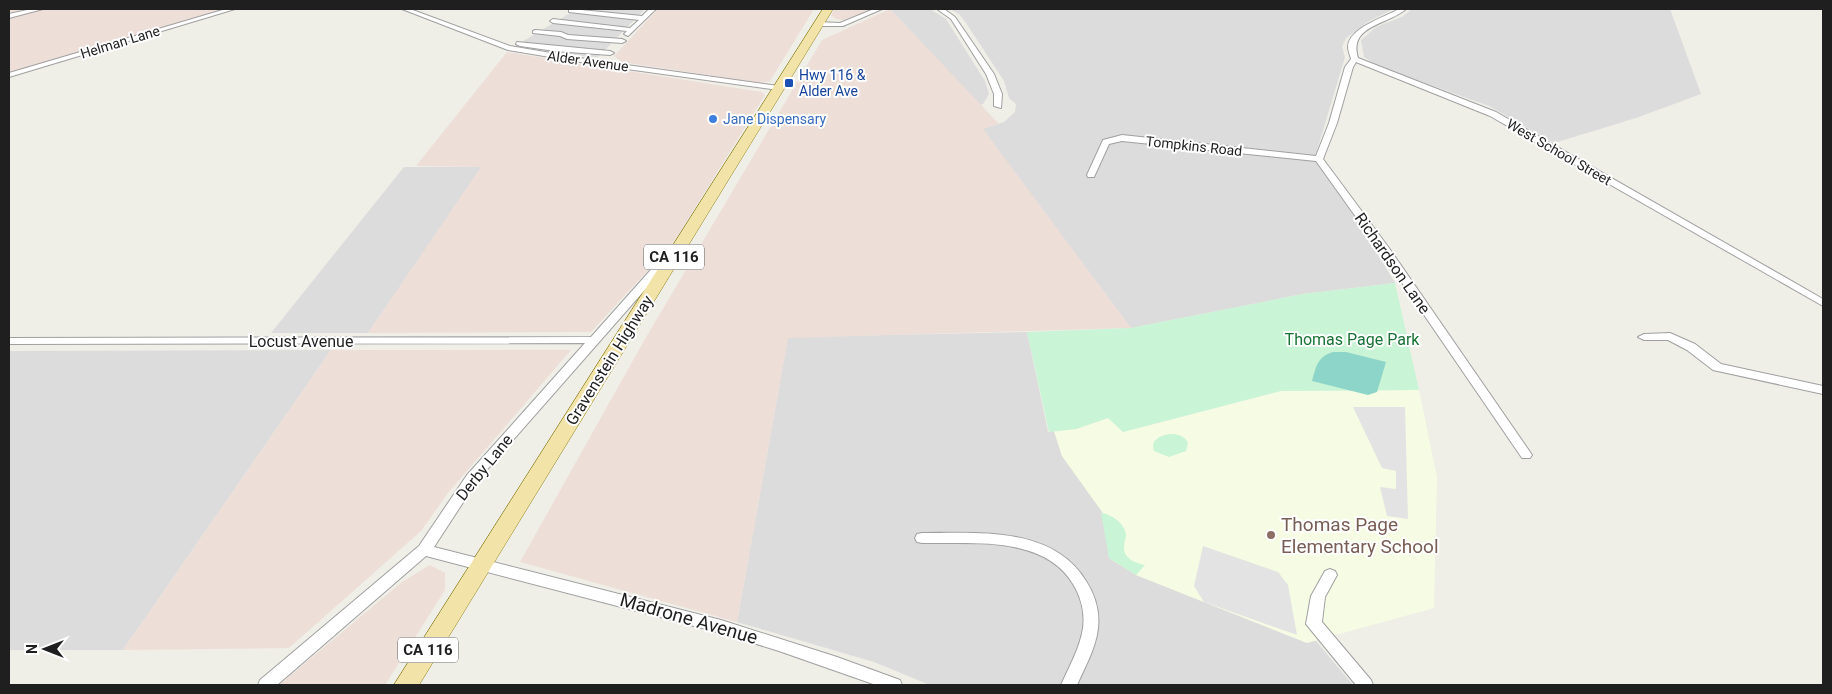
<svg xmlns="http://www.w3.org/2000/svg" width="1832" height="694" viewBox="0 0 1832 694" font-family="Roboto,sans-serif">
  <rect width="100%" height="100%" fill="#efeee7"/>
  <g fill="#dddcdc">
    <path d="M577,9H645L598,57H589L515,46Z"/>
    <path d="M890,9H930L946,19L985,81L989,94L983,104L980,105Z"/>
    <path d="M950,9H1394L1369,21L1346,38L1342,47L1345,57L1315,157L1345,200L1395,283L1303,294L1131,328L982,129L1004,122L1015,112L1016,104L1009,98L1004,81L966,23L959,14Z"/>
    <path d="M1412,9H1670L1701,94L1636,118L1554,143L1489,106L1378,66L1364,57L1361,40L1376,27L1402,17Z"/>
    <path d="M404,167H482L368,333H271Z"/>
    <path d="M1027,332L1048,432L1054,431L1062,456L1103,513L1136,575L1307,643L1315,640L1353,685H930L874,662L737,622L788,337Z"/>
    <path d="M331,350L123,650H9V351Z"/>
  </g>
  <g fill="#eeded8">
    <path d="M9,9H227L9,73Z"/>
    <path d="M658,9H814L770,81L760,83L622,62L614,56Z"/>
    <path d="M835,9H875L843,20L836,19L831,15Z"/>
    <path d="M890,9L999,124L983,129L1131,328L788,338L737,622L520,562L645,339L822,40Z"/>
    <path d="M507,52L762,92L765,95L674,242L591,332L368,333L481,167L416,166Z"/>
    <path d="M331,350H571L448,493L421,531L289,648L123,650Z"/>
    <path d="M430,565L445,573V590L385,685H279L402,582Z"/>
  </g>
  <path fill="#f6fce3" d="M1419,390L1437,477L1434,608L1307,643L1136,575L1109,558L1103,513L1062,456L1054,431L1076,429L1108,418L1123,432L1281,391Z"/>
  <g fill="#c9f4d6">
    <path d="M1395,283L1419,390L1281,391L1123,432L1108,418L1076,429L1049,432L1027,332L1131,328L1303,294Z"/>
    <path d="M1169,434C1177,434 1184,435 1188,443L1186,451L1169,457L1154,451C1150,440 1160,436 1169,434Z"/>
    <path d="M1101,513C1111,514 1125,523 1126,535C1126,539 1124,542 1124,546C1123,559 1136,563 1145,565L1136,575L1109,558Z"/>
  </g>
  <path fill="#8ed5c9" d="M1333,352H1346L1386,362L1377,392L1368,395L1312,381C1316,367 1317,357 1333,352Z"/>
  <g fill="#e3e3e3">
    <path d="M1353,407H1405L1408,519L1387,516L1380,487L1396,489V471L1382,468Z"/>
    <path d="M1203,546L1278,572L1288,585L1297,635L1204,602L1194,586Z"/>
  </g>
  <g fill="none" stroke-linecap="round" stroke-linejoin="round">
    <defs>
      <g id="street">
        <path d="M32,9H43L9,18V14Z"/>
        <path d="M226,9H235L9,77V73Z"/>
        <path d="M402,9H410L510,46L598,61L779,86L783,88L779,90L598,65L508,50Z"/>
        <path d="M571,9L642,16L649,9H656L628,36L624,34L627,31L553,23L550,21L553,19L630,28L639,20L569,12V10Z"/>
        <path d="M874,9H882L843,26H818L815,24L818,22L840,23Z"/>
        <path d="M937,9H944L955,17L994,74L1002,94L1001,108L994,106V94L986,74L951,19Z"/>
        <path d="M1399,9H1406C1388,25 1348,25 1358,58L1496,112L1823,299V306L1490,116L1356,62L1353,67L1337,123L1323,159L1389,248L1530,452L1532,455L1530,458H1522L1381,252L1316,161L1122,141L1109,144L1094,177H1088L1087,175L1103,140L1122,135L1316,156L1329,123L1345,67L1351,59C1350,55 1348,51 1348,47C1348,28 1385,17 1399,9Z"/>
        <path d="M535,30L561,32L568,35L622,39L626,41L622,43L567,39L560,36L533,33V31Z"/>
        <path d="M517,42L610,51L614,53L610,55L555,51L520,46L516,44Z"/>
        <path d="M668,254L672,255L673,257L672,259L477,481L434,547L721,620L837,657L900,680L902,685H876L779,651L721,633L426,556L277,685H258L260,680L419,546L467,475L585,343L9,344V338L591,337L664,255Z"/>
        <path d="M1670,333L1695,344L1721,364L1823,386V394L1713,370L1687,350L1668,340H1644L1638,337L1644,334Z"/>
        <path d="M922,533C978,533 1053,526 1086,581C1095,595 1100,611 1098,628C1096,648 1085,667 1077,685H1061C1069,667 1080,648 1083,628C1085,613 1081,597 1073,584C1044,535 971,544 922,543L917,542L915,538L917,534Z"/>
        <path d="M1330,569L1335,571L1337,575L1325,597L1322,622L1371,680L1373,685H1356L1306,624L1311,596L1325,571Z"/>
      </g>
      <path id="primary" d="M823,9H833L419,685H394Z"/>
    </defs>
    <use href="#street" stroke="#a0a0a0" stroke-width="2"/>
    <use href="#primary" stroke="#8a7d11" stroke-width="1"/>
    <use href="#street" fill="#fff" fill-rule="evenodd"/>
    <use href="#primary" fill="#f2e3a9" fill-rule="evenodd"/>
  </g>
  <rect fill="#1a4fb4" stroke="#fff" stroke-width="2" x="784" y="78" width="10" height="10" rx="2.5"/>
  <circle fill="#3f7fe0" stroke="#fff" stroke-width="2" cx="713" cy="119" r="5"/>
  <circle fill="#8d6e63" stroke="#fff" stroke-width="2" cx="1271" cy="535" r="5"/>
  <g text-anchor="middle" stroke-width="4" stroke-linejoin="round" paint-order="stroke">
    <g font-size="14" fill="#1f1f1f" stroke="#fff">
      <text transform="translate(120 42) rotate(-17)" y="5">Helman Lane</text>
      <text transform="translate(588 61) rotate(8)" y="5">Alder Avenue</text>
      <text transform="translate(1194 146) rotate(6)" y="5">Tompkins Road</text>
      <text transform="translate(1559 152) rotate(30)" y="5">West School Street</text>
    </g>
    <g font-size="14" fill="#164399" stroke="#fff" text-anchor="start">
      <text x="799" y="80">Hwy 116 &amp;<tspan x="799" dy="16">Alder Ave</tspan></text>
    </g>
    <g font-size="14" fill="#366cbe" stroke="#fff" text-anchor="start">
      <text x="723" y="124">Jane Dispensary</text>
    </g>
    <g fill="#fff" stroke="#626262" stroke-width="1">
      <rect x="644" y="244.5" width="60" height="25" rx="4"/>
      <rect x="398" y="637.5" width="60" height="25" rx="4"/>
    </g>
    <g font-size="15" font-weight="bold" fill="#1f1f1f">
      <text x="674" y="262">CA 116</text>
      <text x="428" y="655">CA 116</text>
    </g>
    <g font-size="16" fill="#1f1f1f" stroke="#fff">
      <text transform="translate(1393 263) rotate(55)" y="6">Richardson Lane</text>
      <text x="301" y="347">Locust Avenue</text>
      <text transform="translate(609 360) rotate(-58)" y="6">Gravenstein Highway</text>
      <text transform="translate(484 467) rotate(-51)" y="6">Derby Lane</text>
    </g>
    <g font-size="16" fill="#187234" stroke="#fff">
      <text x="1352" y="345">Thomas Page Park</text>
    </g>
    <g font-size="19" fill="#785e54" stroke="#fff" text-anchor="start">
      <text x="1281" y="531">Thomas Page<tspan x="1281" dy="22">Elementary School</tspan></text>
    </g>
    <g font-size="19" fill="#1f1f1f" stroke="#fff">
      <text transform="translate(689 618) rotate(16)" y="7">Madrone Avenue</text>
    </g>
  </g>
  <rect width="1832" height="694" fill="none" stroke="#1f1f1f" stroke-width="20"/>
  <g transform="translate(45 649) rotate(270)" stroke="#ffffff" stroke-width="4" paint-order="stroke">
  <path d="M0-4L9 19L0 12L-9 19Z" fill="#1f1f1f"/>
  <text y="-8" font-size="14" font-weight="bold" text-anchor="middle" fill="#1f1f1f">N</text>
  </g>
</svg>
